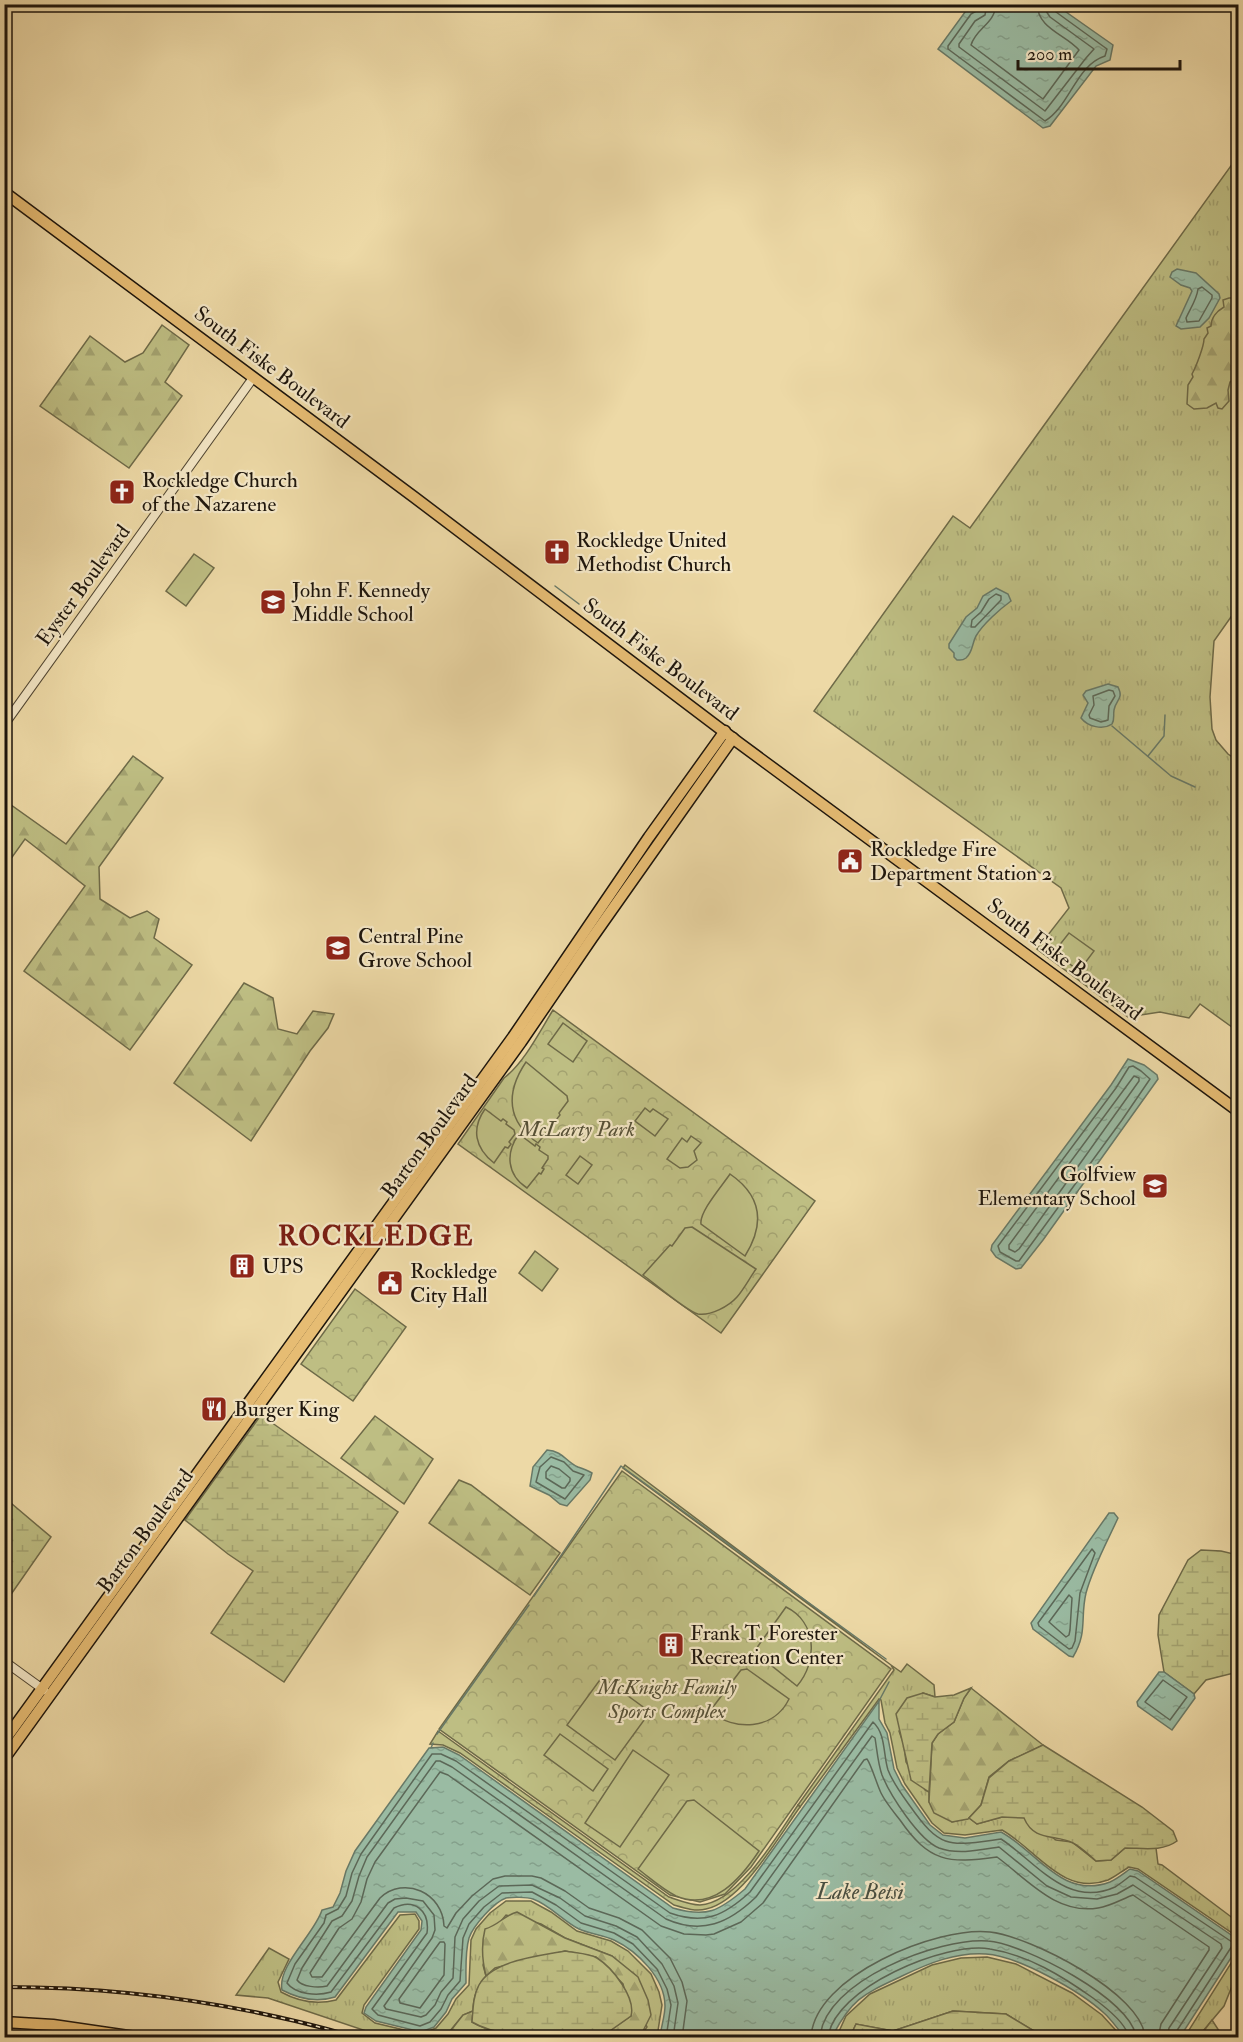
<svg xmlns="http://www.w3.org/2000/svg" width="1243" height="2042" viewBox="0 0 1243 2042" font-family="'IM FELL Double Pica',serif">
  <defs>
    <pattern id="grass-tufts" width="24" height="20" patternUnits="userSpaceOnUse" patternTransform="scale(1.5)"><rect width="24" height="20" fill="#bebe83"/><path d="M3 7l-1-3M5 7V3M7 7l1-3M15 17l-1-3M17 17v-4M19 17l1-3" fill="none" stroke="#a3a270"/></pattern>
    <pattern id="forest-firs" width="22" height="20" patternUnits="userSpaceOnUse" patternTransform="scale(1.5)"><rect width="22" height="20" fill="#bebe83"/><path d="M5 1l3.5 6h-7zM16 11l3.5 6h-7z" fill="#a3a270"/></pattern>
    <pattern id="wetland-marsh" width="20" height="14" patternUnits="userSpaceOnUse" patternTransform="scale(1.5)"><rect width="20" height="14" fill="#bebe83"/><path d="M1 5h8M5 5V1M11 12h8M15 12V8" fill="none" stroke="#a3a270"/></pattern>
    <pattern id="park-crowns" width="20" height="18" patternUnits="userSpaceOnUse" patternTransform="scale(1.5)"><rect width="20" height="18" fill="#bebe83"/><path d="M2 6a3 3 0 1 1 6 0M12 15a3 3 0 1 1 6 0" fill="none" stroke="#a3a270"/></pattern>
    <pattern id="water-ripples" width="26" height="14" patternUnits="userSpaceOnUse" patternTransform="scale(1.5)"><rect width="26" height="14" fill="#9abba3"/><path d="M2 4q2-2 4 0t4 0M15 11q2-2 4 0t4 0" fill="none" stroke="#84a08b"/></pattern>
  </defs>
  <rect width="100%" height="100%" fill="#edd9a6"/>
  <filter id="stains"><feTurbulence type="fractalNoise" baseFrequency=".00333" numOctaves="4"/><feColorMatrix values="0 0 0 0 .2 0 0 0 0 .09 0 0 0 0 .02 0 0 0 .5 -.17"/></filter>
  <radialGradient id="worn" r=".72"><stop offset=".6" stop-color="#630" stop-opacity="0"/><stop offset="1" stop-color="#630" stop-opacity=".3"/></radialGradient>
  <g fill="url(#grass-tufts)" stroke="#6e6a48" stroke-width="1.5">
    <path d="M1238,156V607L1214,641L1210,697L1212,729L1216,740L1228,754L1238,761V1029L1236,1030L1200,1004L1189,1018L1160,1012L1128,1017L1037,949L1069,908L1061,888L814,711L953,516L970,528Z"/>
    <path d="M907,1664L934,1685L935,1697L923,1693L899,1731L904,1745L906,1762L925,1790L929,1792V1802L952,1822L969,1818L977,1824L1002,1817H1024L1056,1840L1072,1842L1096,1861L1111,1860L1125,1848H1156L1158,1864L1162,1865L1238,1922V1937L1138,1869L1129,1867C1122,1871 1115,1877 1108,1880C1063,1897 1036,1849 1002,1830L965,1835L944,1833L932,1823L905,1784L897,1768L890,1733L885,1723L881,1700L879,1699L800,1807L798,1805L894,1670L891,1665L901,1672Z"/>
    <path d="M506,1901H531L551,1912L577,1931L611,1941L628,1951L651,1974L659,1992L662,2005L657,2037H640L647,2027L612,1956L565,1938L541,1924L506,1915L498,1925L483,1965L486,1976C477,1986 473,1998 473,2011L463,2015L445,2037H384L268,1998L236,1995L269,1948L289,1959L278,1982L281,1992C299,2002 316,2005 336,2000L400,1915L415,1914L419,1921V1929L364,2005L362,2013L375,2023L421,2034L436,2028L448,2014L456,1999L469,1985L471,1940L476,1929L490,1913Z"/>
    <path d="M1238,1952V1971L1224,2006L1198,2037L1184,2038Z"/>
    <path d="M987,1957L1016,1964L1072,1993L1102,2015L1122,2037H1044L1006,2014L953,2011L893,2031L856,2024L850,2037L836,2038L846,2016L870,1994L932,1965L961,1958Z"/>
  </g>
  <g fill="url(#forest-firs)" stroke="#6e6a48" stroke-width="1.5">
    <path d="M1229,298H1232L1238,303V377L1230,382L1228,390L1229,401L1222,409L1218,408L1216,403L1207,408L1194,409L1187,404L1188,385L1193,377L1192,374C1196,367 1204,346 1204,339L1208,333L1207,328L1211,326C1211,318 1217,311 1224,307L1223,300Z"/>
    <path d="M162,325L189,345L165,382L182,396L129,468L40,406L90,336L125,362L143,353Z"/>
    <path d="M133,756L163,778L99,867L100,899L130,918L147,911L159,919L154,938L192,965L130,1050L24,971L85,886L25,839L5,867L4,800L66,844Z"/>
    <path d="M244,983L273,998L278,1029L297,1034L313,1011L334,1014L328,1028L310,1051L251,1141L174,1083Z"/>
    <path d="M375,1416L433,1459L404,1504L341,1458Z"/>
    <path d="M459,1480L471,1485L560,1553L530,1595L429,1523Z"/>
    <path d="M971,1688L1043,1745L1009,1761L989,1777L981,1805L968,1819L952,1822L934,1813L929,1802L932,1743L938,1734L954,1722L964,1698Z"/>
    <path d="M517,1912L565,1938L612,1956L638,1977L648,2000L651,2015L640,2037H600L631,2016L623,1984L596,1957L565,1951L495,1968L486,1976C482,1960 481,1945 485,1929C499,1925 503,1916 517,1912Z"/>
    <path d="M473,2011L472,2022C502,2040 551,2036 585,2035L592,2037L445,2038L463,2015Z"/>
  </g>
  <g fill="url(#wetland-marsh)" stroke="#6e6a48" stroke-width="1.5">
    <path d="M261,1415L398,1512L284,1682L211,1633L253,1571L228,1554L185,1520Z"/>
    <path d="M5,1498L51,1537L5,1603Z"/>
    <path d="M1201,1550L1221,1551L1238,1555V1672L1206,1680L1194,1694L1164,1672L1158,1635L1159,1615L1188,1560Z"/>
    <path d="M971,1688L964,1698L954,1722L938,1734L932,1743L929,1792L911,1780L896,1714L907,1698L923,1693L935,1697L954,1695Z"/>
    <path d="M1043,1745L1142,1807L1173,1831L1177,1841C1162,1852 1143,1848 1125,1848L1111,1860L1096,1861C1089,1855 1081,1847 1073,1843C1055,1834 1034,1842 1024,1818L1002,1817L977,1824L969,1818L981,1805L989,1778L1009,1761Z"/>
    <path d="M565,1951C575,1953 589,1953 597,1958C613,1968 636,1998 631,2016L600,2038C593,2038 587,2035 581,2035C547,2035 503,2040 472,2022C473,2010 473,1996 479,1985C492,1960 540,1956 565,1951Z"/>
    <path d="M953,2011L1006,2014L1044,2037H850L856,2024L893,2031Z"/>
    <path d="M1212,2020L1223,2037H1198L1200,2036Z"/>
  </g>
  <g fill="url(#park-crowns)" stroke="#6e6a48" stroke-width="1.5">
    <path d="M553,1010L815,1201L721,1333L458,1144L504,1078C524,1063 540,1031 553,1010Z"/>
    <path d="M355,1289L406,1327L353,1401L301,1364Z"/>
    <path d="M625,1465L891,1665L623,1468Z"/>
    <path d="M622,1471L891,1669L751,1867L725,1894L700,1902L670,1895L439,1729Z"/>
    <path d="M438,1731L669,1897C678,1900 691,1905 700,1905C739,1903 778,1834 798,1805L800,1807C778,1837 743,1901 706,1909C696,1912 684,1908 674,1905L460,1753L443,1745L430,1744Z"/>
  </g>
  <g fill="#bebe83" stroke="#6e6a48" stroke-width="1.5">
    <path d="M194,554L214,568L186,606L166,591Z"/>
    <path d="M1069,933L1094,951L1079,971L1054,952Z"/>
    <path d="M563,1023L587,1041L573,1062L548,1044Z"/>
    <path d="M526,1062L567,1096L568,1101L559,1113L560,1115L538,1143C507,1122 505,1093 526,1062Z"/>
    <path d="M645,1108L650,1112L653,1109L668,1119L655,1136L635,1121Z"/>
    <path d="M485,1109L501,1121L503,1119L507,1122L506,1124L514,1130L515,1134L509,1142L511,1144L508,1148L505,1147L494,1163C475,1148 471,1129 485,1109Z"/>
    <path d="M519,1134L535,1146L536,1144L540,1147L539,1150L548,1156V1159L542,1168L544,1169L541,1174L539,1173L527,1188C507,1175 505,1153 519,1134Z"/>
    <path d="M691,1136L701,1143L694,1151L697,1160L688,1167L680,1168L667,1159L682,1138L687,1142Z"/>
    <path d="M580,1156L592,1165L578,1184L566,1175Z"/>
    <path d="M730,1174C762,1196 765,1224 745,1256L701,1224C699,1212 722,1186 730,1174Z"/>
    <path d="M692,1227L756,1269C749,1279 744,1289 737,1297C729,1306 711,1316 698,1314C688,1312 654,1283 643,1275L670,1245L672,1246L685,1228Z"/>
    <path d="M535,1251L558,1269L542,1291L519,1273Z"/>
    <path d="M786,1607C817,1622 818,1662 797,1686L757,1654L756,1649Z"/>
    <path d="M747,1669L789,1699C774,1730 734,1732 710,1711L741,1670Z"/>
    <path d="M602,1677L650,1712L615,1760L567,1725Z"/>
    <path d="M560,1734L608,1769L593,1791L544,1755Z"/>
    <path d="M633,1750L669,1775L620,1847L585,1823Z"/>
    <path d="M694,1800L759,1851C741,1878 713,1912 676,1896C662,1889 650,1878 638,1869L687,1801Z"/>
  </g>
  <g fill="url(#water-ripples)" stroke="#687967" stroke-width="1.5">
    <path d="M989,5H1056L1113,45L1110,60L1096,66L1050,126L1043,128L938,49L968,8Z"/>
    <path d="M1177,269L1196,273L1219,294L1220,298L1209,318L1200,327L1181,329L1176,326L1192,291L1190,288L1181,285L1170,277L1172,272Z"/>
    <path d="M996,588L1008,594L1011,601C1000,609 983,624 976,636C972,643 973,652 966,658C962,661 961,660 957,660L954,657V653L949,648V644L966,617L977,608L983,596Z"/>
    <path d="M1108,684L1118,687C1124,699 1116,699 1114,710C1113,716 1115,719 1112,724C1103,730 1088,727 1081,718L1088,703L1083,695L1086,691Z"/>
    <path d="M1128,1059L1144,1065L1157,1075L1158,1079L1043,1240L1021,1268L1016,1269L996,1257L991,1250L992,1245L1111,1085Z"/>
    <path d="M547,1450C563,1451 566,1462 578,1467C584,1469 587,1470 592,1473L590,1480L567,1506L560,1504L549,1495L530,1486L533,1467Z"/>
    <path d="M1109,1513H1114L1118,1518C1107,1542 1093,1567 1086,1593C1080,1618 1088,1632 1073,1657L1069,1656L1033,1629L1031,1623Z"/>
    <path d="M1159,1672H1164L1194,1694L1195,1698L1172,1730L1138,1706L1137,1702Z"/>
    <path d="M879,1701V1719L887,1733L894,1769L902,1785L930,1825L943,1835L965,1838L1001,1832C1037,1851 1062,1900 1110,1882C1117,1879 1123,1874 1130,1869L1138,1871L1237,1939L1238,1947L1180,2037H1125C1118,2030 1112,2020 1104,2013C1080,1991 1018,1956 986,1954C956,1952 929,1963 902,1976C864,1994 852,1998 832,2037H660C661,2027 665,2016 665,2006C665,1978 637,1951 614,1940C603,1935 590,1934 579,1929C563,1921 550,1905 533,1899C527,1897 512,1897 506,1898C494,1902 473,1926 469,1938C465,1952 466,1969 466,1983L452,1999L446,2012L434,2027L421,2032L376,2021L364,2013L366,2007L421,1930L422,1921L416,1912H398L335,1997C316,2003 299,1999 282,1990C277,1966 315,1933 322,1910L333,1907L340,1893L346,1871L355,1851L429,1748L443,1747L459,1755L673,1908C707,1918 719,1911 745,1889Z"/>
  </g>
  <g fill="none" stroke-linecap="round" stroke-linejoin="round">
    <g stroke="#5c6858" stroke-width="1.5">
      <path d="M980,4L978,10L971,14L948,46V49L1045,121C1070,106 1076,65 1105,56L1107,49L1056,12L1053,4"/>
      <path d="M987,4L985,15L975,21L959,44V47L1045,111L1086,58L1094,49L1050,17L1046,11V4"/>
      <path d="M996,4C995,24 976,28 971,45L1043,99L1079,50C1065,34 1038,29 1037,4"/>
      <path d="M1202,287L1212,295V298L1199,321L1187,322L1186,318C1190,309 1197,299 1198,289Z"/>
      <path d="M996,594L1001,596V600L975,627H971L972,620L981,612L989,599Z"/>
      <path d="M1109,690L1113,691L1115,696L1109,706L1108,720L1101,722L1090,718L1089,715L1094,705L1093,696Z"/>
      <path d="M1133,1066L1141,1071L1150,1079L1122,1120L1019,1261H1016L1000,1252L998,1246L1116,1088L1129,1067Z"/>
      <path d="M1134,1076L1139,1078V1081L1019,1249L1015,1252L1009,1249V1245Z"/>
      <path d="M551,1457L564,1462L573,1471L584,1475L565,1499L536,1482L540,1467Z"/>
      <path d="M551,1466L559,1469L570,1478V1481L565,1488H562L546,1478V1472Z"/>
      <path d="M1092,1549L1095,1553L1080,1593L1075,1641L1072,1648L1069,1649L1039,1626L1038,1623Z"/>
      <path d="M1069,1595L1072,1598L1070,1630L1069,1635L1066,1637L1049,1622Z"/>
      <path d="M1163,1680L1187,1697L1170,1720L1145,1702Z"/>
      <path d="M440,1942H444L445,1944L444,1975L420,2008L400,2003L399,1999Z"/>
      <path d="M666,2038L671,2005L667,1989L657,1969L633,1944L614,1933L581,1923L556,1905L532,1892L502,1893L484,1907L469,1924L463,1938L460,1981L448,1995L441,2009L430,2022L420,2026L378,2015L372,2009L427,1933C430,1910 414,1898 394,1908L331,1992C318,1996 296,1995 287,1983L295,1964L324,1923L326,1915L338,1909L346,1896L352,1873L361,1854L432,1754H441L456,1761L670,1913C704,1925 724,1916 750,1892L873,1722C886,1734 883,1754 888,1770C893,1783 902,1795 910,1806C941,1850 949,1846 1001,1839C1035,1861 1067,1909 1115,1887C1120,1884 1125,1880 1130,1876L1135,1877L1232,1942V1946L1176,2032L1175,2038"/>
      <path d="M673,2038L678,2003L674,1986L662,1964L637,1937L616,1926L585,1916L560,1898L532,1885L499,1886L479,1901L463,1919L455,1937L453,1978L441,1992L435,2005L426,2015L421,2017L386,2009L384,2006L432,1938L435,1930L434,1915L423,1901L406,1898L395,1899L388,1903L327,1986C318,1988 302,1987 297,1980L302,1968L332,1921L342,1916L352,1901L359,1876L367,1857L436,1761H440L452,1767L666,1919C702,1935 729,1923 756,1897L872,1736L875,1738C877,1750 878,1764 882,1775C890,1795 919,1840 939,1848C958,1855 980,1850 999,1847L1047,1886L1071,1897L1097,1899L1117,1894L1133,1885L1221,1944L1222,1948L1169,2028L1167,2038"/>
      <path d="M682,2038L687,2001L682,1982L670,1958L642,1930L619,1918L589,1908L565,1891L541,1878L532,1876H505L493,1879L472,1896L456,1913L447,1928L444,1926C443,1893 404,1875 380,1898L322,1977H312L310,1973L339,1928L352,1919L361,1902L367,1879L375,1862L440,1772L448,1775L661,1926L684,1934L706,1935L714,1934L741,1922L763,1903L864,1760L867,1759C871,1764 877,1785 881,1793C886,1803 893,1811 900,1820C929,1862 948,1864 997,1857C1027,1879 1056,1915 1098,1908C1111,1906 1122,1899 1133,1895L1209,1947V1950L1161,2024L1158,2038"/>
      <path d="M811,2038C813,1976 938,1926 990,1932C1029,1936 1144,1994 1145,2038"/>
      <path d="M820,2038C823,1981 940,1937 988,1941C1022,1943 1134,2000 1136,2038"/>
      <path d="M828,2038C833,1988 946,1941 990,1949C1028,1955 1062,1976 1093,1998C1104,2006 1127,2024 1129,2038"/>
    </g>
    <g stroke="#687967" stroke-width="1.5">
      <path d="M555,586L579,604"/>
      <path d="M1112,726L1171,776L1195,787"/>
      <path d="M1148,756L1164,736L1165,715"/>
      <path d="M534,1596L621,1466L886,1659"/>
      <path d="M879,1701L889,1682"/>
      <path d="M437,1734L529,1605"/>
      <path d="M431,1748L433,1743"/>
      <path d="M1236,2038L1238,2034"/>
    </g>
    <defs>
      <g id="minor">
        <path d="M4,725L253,378"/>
        <path d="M4,1661L44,1690"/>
      </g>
      <g id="major">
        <path d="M4,192L414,497L739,743L1238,1111"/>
        <path d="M4,1741L513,1037L649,837L725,731"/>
        <path d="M4,1759L521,1042L592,938L733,738"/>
        <path d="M4,2022L53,2025L142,2038"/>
        <path d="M4,2036L26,2038"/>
      </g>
    </defs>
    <use href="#minor" stroke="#514632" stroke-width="10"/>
    <use href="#major" stroke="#1d150c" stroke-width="13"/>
    <use href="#minor" stroke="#f3e6c5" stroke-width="8"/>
    <use href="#major" stroke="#e6bc73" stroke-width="10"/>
    <defs>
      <path id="rail" d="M4,1987C124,1987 244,2004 359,2038"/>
    </defs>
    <use href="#rail" stroke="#1d150c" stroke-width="4"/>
    <use href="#rail" stroke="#f3e6c5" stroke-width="1.5" stroke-dasharray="4.5" stroke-linecap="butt"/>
  </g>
  <defs>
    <symbol id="church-square" viewBox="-11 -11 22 22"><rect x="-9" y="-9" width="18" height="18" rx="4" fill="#8f2418" stroke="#f3e6c5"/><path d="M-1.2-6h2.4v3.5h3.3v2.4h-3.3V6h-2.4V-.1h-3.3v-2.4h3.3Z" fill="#fff"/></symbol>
    <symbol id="school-square" viewBox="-11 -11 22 22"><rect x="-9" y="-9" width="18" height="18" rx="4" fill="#8f2418" stroke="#f3e6c5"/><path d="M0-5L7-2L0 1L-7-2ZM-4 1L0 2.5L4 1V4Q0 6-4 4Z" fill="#fff"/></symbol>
    <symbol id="civic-square" viewBox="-11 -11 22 22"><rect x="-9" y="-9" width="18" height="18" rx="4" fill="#8f2418" stroke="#f3e6c5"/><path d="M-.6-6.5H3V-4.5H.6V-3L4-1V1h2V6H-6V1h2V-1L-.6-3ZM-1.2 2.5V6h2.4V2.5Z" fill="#fff"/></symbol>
    <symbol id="building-square" viewBox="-11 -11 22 22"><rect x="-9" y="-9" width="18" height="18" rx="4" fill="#8f2418" stroke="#f3e6c5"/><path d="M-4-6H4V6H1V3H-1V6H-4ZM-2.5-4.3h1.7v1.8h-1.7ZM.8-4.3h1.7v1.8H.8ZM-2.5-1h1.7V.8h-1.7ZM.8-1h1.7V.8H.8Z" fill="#fff"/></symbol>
    <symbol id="restaurant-square" viewBox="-11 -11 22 22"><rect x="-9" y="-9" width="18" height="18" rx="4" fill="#8f2418" stroke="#f3e6c5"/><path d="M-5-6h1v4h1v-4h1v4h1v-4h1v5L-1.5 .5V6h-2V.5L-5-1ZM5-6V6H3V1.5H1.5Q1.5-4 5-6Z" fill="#fff"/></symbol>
  </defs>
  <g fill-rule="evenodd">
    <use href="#church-square" x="107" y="477" width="30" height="30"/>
    <use href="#church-square" x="542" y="537" width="30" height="30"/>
    <use href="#school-square" x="258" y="587" width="30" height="30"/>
    <use href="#civic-square" x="835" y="846" width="30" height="30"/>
    <use href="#school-square" x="323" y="933" width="30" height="30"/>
    <use href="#school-square" x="1140" y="1171" width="30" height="30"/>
    <use href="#building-square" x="227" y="1251" width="30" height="30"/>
    <use href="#civic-square" x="375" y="1268" width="30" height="30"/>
    <use href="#restaurant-square" x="199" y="1394" width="30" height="30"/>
    <use href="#building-square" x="656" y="1630" width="30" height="30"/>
  </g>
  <g text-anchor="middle" stroke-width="4.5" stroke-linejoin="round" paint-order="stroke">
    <g font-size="21" fill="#1d150c" stroke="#f3e6c5">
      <text transform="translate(272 367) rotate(37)" y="7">South Fiske Boulevard</text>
      <text transform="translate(83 585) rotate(-54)" y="7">Eyster Boulevard</text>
      <text transform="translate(661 659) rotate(37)" y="7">South Fiske Boulevard</text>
      <text transform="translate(1065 959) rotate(37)" y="7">South Fiske Boulevard</text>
      <text transform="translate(429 1136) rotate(-54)" y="7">Barton Boulevard</text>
      <text transform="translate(145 1531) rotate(-54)" y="7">Barton Boulevard</text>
    </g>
    <g font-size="21" fill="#1d150c" stroke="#f3e6c5" text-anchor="start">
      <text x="142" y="487">Rockledge Church<tspan x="142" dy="24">of the Nazarene</tspan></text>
      <text x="576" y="547">Rockledge United<tspan x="576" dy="24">Methodist Church</tspan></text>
      <text x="292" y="597">John F. Kennedy<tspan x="292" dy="24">Middle School</tspan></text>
      <text x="870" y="856">Rockledge Fire<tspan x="870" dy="24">Department Station 2</tspan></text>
      <text x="358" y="943">Central Pine<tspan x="358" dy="24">Grove School</tspan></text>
      <text x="1136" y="1181" text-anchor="end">Golfview<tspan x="1136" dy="24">Elementary School</tspan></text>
      <text x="262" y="1273">UPS</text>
      <text x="410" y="1278">Rockledge<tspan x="410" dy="24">City Hall</tspan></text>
      <text x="234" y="1416">Burger King</text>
      <text x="690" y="1640">Frank T. Forester<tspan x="690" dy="24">Recreation Center</tspan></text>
    </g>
    <g font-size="21" font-style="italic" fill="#555036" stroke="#f3e6c5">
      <text x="577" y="1136">McLarty Park</text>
      <text x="667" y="1694">McKnight Family<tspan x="667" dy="24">Sports Complex</tspan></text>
    </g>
    <g font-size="22" font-style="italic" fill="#494f41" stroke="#f3e6c5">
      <text x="860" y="1899">Lake Betsi</text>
    </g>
    <g font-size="27" font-weight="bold" letter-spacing="1.5" fill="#7a1f14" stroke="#f3e6c5">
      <text x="376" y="1245">ROCKLEDGE</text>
    </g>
  </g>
  <rect width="1243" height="2042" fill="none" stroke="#edd9a6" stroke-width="24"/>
  <rect x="6" y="6" width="1231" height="2030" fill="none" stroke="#1d150c" stroke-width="3"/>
  <rect x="12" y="12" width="1219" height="2018" fill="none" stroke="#1d150c" stroke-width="1.5"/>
  <path d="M1018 60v9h162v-9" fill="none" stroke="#1d150c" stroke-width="3"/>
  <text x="1027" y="60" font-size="18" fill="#1d150c" stroke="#f3e6c5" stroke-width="4.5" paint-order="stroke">200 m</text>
  <rect width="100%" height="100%" filter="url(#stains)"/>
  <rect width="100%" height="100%" fill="url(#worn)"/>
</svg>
